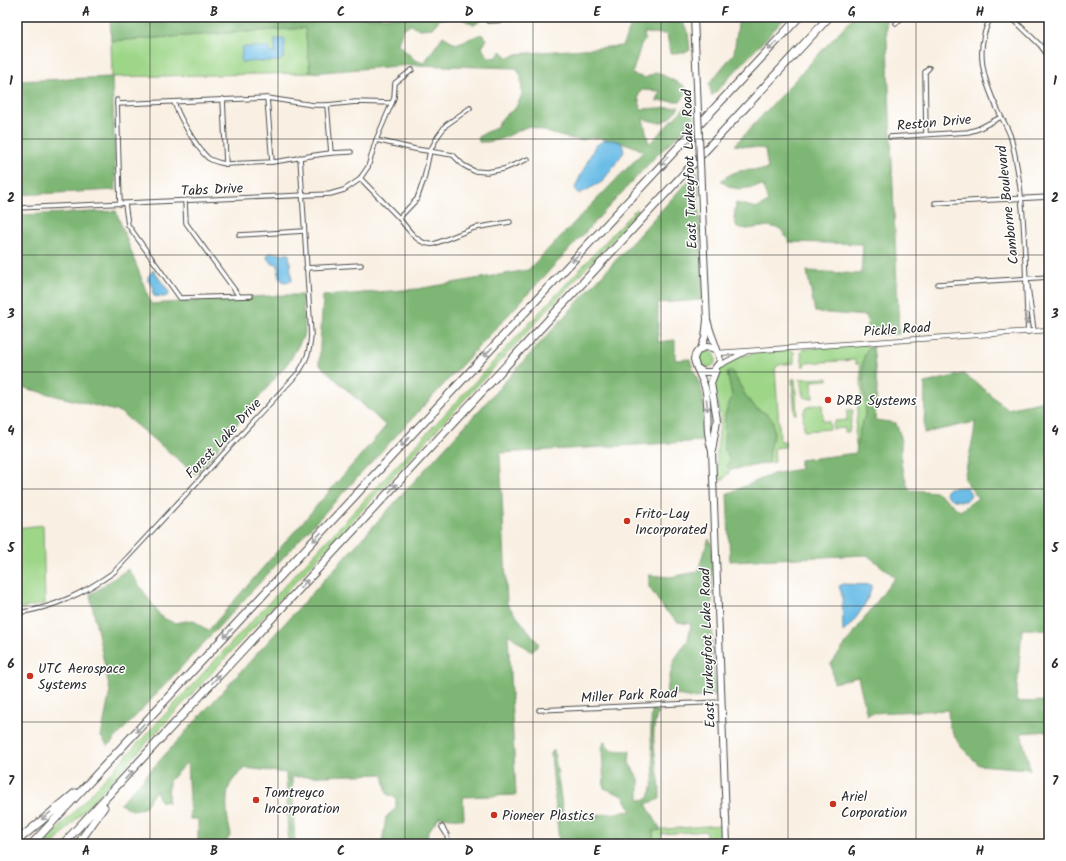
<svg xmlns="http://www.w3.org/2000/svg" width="1066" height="861" viewBox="0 0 1066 861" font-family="Kalam,sans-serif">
  <rect width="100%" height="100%" fill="#fff"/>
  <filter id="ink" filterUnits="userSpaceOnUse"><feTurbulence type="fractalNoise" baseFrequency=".025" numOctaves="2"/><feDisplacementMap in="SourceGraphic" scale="8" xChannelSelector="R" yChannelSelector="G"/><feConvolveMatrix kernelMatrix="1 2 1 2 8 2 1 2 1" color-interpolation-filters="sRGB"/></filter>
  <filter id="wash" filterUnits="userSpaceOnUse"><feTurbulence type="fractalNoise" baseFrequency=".012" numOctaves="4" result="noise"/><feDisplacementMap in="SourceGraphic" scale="16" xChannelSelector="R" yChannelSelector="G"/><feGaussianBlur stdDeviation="0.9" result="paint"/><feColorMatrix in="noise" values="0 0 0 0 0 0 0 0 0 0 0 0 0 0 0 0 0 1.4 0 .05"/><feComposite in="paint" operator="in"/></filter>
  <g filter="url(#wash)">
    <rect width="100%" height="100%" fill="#f9f0e3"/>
    <g fill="#9ed688" stroke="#64805a">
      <path d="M305,28L310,73L112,77L111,41Z"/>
      <path d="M636,209L639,211L91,803L53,844H44Z"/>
      <path d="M864,344L869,347C855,366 869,392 865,413C864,425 859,437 857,449C852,433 859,415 858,397L862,396L860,364H856L855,360L805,363L803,367L801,352L803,349Z"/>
      <path d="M790,349L794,352V363L778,365L775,369L780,441H785V447L774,448L775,462L769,463L770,444L774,436L773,420L768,415L756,408L747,398L732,371L727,372L732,396L725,415L724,451L728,455L730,460L727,466L731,470L723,480L720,479C713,460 719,441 720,422C720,409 715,397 714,385C713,353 769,351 790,349Z"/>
      <circle cx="708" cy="359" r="8"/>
      <path d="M828,378V380L812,381L813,398H807L803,396L800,379Z"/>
      <path d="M792,379H795L797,413L795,415Z"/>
      <path d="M822,404L823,421H829L830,429L804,431C803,411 800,406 822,404Z"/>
      <path d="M847,410H853L849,432H845V428L833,429L832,424L835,423V421L847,420Z"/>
      <path d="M43,525L45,604L17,609V528Z"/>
      <path d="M722,825L723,844H712L711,837L707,836L706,831L661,834L662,843L673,842L674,844H654L653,830Z"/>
    </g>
    <g fill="#7eb774" stroke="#547150">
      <path d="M110,17H453L440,19L432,28L420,29L411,25L403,28L398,44L415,60L424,63L443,36L456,44L482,34L487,39L482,48L487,56L496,58L501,51L509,58L517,54L622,46L633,21L680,17L688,33L690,50L685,53H670L667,34L644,33L645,40L641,45L632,74L645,78L657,72L684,86L686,93L681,101H656L661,91L641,90L638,97L641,109L679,107L670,118L660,123L643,119L649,144L693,99L694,121L655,157L108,746L101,737L110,691L90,595L128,569L161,617L174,623L193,620L208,631L386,426L319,364L323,296L417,289L528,270L643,152C635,144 605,138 594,138C589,137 584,141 579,140C562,138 545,131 529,126C509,134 501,143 479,142L478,137L496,127L504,116L515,109L522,95L521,76L517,68L410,65L310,73L305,28L111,41Z"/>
      <path d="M459,17H487L474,25Z"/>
      <path d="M739,17H786L712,96L709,84L734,53Z"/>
      <path d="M853,17H886L899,334H868L867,316L815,312L807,271L861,274L863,244L789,242L781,229L768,226L747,229L737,227L734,219L736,203L758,208L768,202L763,186C745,187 737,194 721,181C739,166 747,172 768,169L765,149L735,145Z"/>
      <path d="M112,77L116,190L17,195V81Z"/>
      <path d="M697,171L704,300L658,303V342L675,340V360L690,359C693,372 701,383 703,397C705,411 704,427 704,441L500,453L507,604L539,644L532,652L508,634L516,795L463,797L464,819L439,817L428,832L427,842H437V844H382L386,817L396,808V798L387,794L383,774L292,777L295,844H288L286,773L246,768C240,773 232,779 229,787C225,799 227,822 231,834L225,844H198V819H190L187,762L169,781L168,802L160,801L156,790L144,808L132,810L120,804Z"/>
      <path d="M116,211L151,304L283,295H302L305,333L291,359L196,474L120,412L17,386V215Z"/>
      <path d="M873,345L877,388L875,420L896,423L901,437V464L909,490L937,492L960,511L978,498L964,479L974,434L975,422L924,433L925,383L963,374L977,383L1007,409L1049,400V630L1022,629L1016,702L1049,701V731L1021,733L1030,769L979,765L960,746L949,725L948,710L870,713L867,715L858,677L834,683L831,664L895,577L867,555L730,561L727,494L773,474L800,469V460L856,453C857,445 858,437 860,429C862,423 865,417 866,411C866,396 855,351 873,345Z"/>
      <path d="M732,371L747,398L756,408L768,415L773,420L774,436L770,444L769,463L731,470L727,466L730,460L728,455L724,451L725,415L732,396L727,372Z"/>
      <path d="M709,539L712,545V647L715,696L693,698L666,693L674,660L688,640L691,624L677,622L664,609L649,587V575L670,577L698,572L703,554Z"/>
      <path d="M652,709L658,712C647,741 661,770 660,799L646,804L661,830L653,831L654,844H559L551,753L554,750L564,819L632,811L623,796L604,788L602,749L604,741L610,750L630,751L629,763L639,779V800L648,799C658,779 652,759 651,737C651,728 651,718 652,709Z"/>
    </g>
    <g fill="#6cbde7" stroke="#4c7489">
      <path d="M275,39H285L284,58L279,61L241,62L242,47H269L271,53H275Z"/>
      <path d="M605,140H614L622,143L624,152L602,182L579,194L575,188L577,183L595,146Z"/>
      <path d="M273,253L289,254L292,281L284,282L279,278L278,264L271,263L267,258L268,254Z"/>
      <path d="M153,270L169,292V295L164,297L154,296L153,292L154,288L148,281V277Z"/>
      <path d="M967,487L971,495L966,501C958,501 949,501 945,492L949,488Z"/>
      <path d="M842,584L872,585C869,601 855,622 843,632L842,595L839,586Z"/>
    </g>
  </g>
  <g filter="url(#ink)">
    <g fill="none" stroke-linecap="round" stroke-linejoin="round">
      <defs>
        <g id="minor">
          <path d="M982,17L989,20"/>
          <path d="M991,17C974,48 983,80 998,110C1002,119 1008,128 1011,138C1027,200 1024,268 1028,332"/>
          <path d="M1011,17L1040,45L1049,57"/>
          <path d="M488,21L582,17"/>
          <path d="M896,23L903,17"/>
          <path d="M223,99L226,164L272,162"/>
          <path d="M117,100L120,204"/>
          <path d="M174,102C179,117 196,147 208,158C214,162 220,163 226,164"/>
          <path d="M117,104L267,98"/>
          <path d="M327,105H313L267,98L272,162C292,160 310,155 331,153"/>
          <path d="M926,134L925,72L929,68"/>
          <path d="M890,137L968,132L978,129L1001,117"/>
          <path d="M376,140L415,149L453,155L463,165L474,171L487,172L504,169L528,159"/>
          <path d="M351,152L331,153L327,105L356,102L392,103"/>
          <path d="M360,178L399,218L417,199L424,179L430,151L438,136L446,125L470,108"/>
          <path d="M185,201L186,223L239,296"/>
          <path d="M935,203L1049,197"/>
          <path d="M125,204L128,225L180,298L251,296"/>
          <path d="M17,208L330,194L344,190L359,180L368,167L376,140L394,98L395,83L412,70"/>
          <path d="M399,218C408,229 418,246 434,244L474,228L510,222"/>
          <path d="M239,235L304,231"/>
          <path d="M306,268L361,265"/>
          <path d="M1027,280L1034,331"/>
          <path d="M938,284L1049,277"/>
          <path d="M17,613C54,608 84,593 114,572L299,372C307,360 310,350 311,335L300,157"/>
          <path d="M539,710L721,702"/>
          <path d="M442,827L447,835L448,844"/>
        </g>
        <g id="tertiary">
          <path d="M718,353L1049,330"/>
          <path d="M718,366L745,352"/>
        </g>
        <g id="primary">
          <path d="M694,17L697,87"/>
          <path d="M701,348L705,338L707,320L701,186"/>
          <path d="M716,350C707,344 696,348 694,359C696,370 704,380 706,392C709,411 705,432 712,451L727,844"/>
          <path d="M697,368L704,372H712L720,362C720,354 710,333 708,323"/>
          <path d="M712,451L717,420L711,383L716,370"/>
        </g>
        <g id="motorway">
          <path d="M17,841L75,793"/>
          <path d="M32,844L799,17"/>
          <path d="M63,844L829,17"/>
          <path d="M78,844L104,807"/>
        </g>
      </defs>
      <use href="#minor" stroke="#4a4947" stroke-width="5.5"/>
      <use href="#tertiary" stroke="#4a4947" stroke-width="6"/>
      <use href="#primary" stroke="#4a4947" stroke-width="8"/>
      <use href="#motorway" stroke="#4a4947" stroke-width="9"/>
      <use href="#minor" stroke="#fff" stroke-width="3.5"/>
      <use href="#tertiary" stroke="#fff" stroke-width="4.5"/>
      <use href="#primary" stroke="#fff" stroke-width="6"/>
      <use href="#motorway" stroke="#fff" stroke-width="7"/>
      <defs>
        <path id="primary-bridge" d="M697,87L701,186"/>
      </defs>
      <use href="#primary-bridge" stroke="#4a4947" stroke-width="8" stroke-linecap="butt"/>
      <use href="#primary-bridge" stroke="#fff" stroke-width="6"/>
    </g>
    <defs><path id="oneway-shaft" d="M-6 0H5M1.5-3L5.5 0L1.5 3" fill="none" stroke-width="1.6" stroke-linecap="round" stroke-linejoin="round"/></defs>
    <g stroke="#a0a0a0">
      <use href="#oneway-shaft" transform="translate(772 46) rotate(133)"/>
      <use href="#oneway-shaft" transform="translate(664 161) rotate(133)"/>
      <use href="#oneway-shaft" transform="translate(576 257) rotate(133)"/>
      <use href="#oneway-shaft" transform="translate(1027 319) rotate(87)"/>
      <use href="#oneway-shaft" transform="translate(488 352) rotate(133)"/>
      <use href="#oneway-shaft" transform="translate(707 405) rotate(85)"/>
      <use href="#oneway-shaft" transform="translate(405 442) rotate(133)"/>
      <use href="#oneway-shaft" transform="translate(393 488) rotate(-47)"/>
      <use href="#oneway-shaft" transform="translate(317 537) rotate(133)"/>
      <use href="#oneway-shaft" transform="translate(304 584) rotate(-47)"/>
      <use href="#oneway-shaft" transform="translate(228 633) rotate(133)"/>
      <use href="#oneway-shaft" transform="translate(216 679) rotate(-46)"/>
      <use href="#oneway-shaft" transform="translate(140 728) rotate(133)"/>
      <use href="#oneway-shaft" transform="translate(129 775) rotate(-47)"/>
      <use href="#oneway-shaft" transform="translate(46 816) rotate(140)"/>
    </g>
  </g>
  <path fill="none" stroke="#2b2b2b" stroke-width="1" stroke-opacity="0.55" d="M150,17V844M278,17V844M405,17V844M533,17V844M661,17V844M788,17V844M916,17V844M17,139H1049M17,255H1049M17,372H1049M17,489H1049M17,606H1049M17,722H1049"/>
  <g fill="#c8321e" stroke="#fff" stroke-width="1.5">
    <circle cx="828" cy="400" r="4"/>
    <circle cx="627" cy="521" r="4"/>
    <circle cx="30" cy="676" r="4"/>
    <circle cx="256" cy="800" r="4"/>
    <circle cx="833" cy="804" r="4"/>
    <circle cx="494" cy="815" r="4"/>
  </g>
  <g text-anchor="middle" stroke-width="3" stroke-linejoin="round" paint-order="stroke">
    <g font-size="14" fill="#2b2b2b" stroke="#fff">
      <text transform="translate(934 122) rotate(-5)" y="5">Reston Drive</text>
      <text transform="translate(689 169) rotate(-92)" y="5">East Turkeyfoot Lake Road</text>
      <text transform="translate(212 189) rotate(-3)" y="5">Tabs Drive</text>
      <text transform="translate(1007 205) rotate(-96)" y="5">Camborne Boulevard</text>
      <text transform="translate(897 329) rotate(-4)" y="5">Pickle Road</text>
      <text transform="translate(223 438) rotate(-47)" y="5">Forest Lake Drive</text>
      <text transform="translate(707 648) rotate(-92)" y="5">East Turkeyfoot Lake Road</text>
      <text transform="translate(629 695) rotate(-3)" y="5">Miller Park Road</text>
    </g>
    <g font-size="14" fill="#2b2b2b" stroke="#fff" text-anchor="start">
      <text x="836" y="405">DRB Systems</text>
      <text x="635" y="518">Frito-Lay<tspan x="635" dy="16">Incorporated</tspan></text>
      <text x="38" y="673">UTC Aerospace<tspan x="38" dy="16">Systems</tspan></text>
      <text x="264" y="797">Tomtreyco<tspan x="264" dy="16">Incorporation</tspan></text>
      <text x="841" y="801">Ariel<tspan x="841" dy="16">Corporation</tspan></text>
      <text x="502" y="820">Pioneer Plastics</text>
    </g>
  </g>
  <rect width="1066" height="861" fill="none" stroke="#fff" stroke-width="44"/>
  <rect x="22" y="22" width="1022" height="817" fill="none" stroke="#2b2b2b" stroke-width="1.5"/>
  <g font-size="13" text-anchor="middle" font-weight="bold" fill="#2b2b2b">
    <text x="86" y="16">A</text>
    <text x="214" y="16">B</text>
    <text x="341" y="16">C</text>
    <text x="469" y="16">D</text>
    <text x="597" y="16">E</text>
    <text x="725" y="16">F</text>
    <text x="852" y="16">G</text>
    <text x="980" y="16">H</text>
    <text x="11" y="85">1</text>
    <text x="1055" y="85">1</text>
    <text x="11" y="202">2</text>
    <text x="1055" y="202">2</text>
    <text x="11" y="318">3</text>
    <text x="1055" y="318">3</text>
    <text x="11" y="435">4</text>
    <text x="1055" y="435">4</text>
    <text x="11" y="552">5</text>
    <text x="1055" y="552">5</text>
    <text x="11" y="668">6</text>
    <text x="1055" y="668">6</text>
    <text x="11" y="785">7</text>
    <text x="1055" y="785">7</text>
    <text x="86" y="855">A</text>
    <text x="214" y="855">B</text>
    <text x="341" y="855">C</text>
    <text x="469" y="855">D</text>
    <text x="597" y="855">E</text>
    <text x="725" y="855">F</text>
    <text x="852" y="855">G</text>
    <text x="980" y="855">H</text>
  </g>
</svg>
